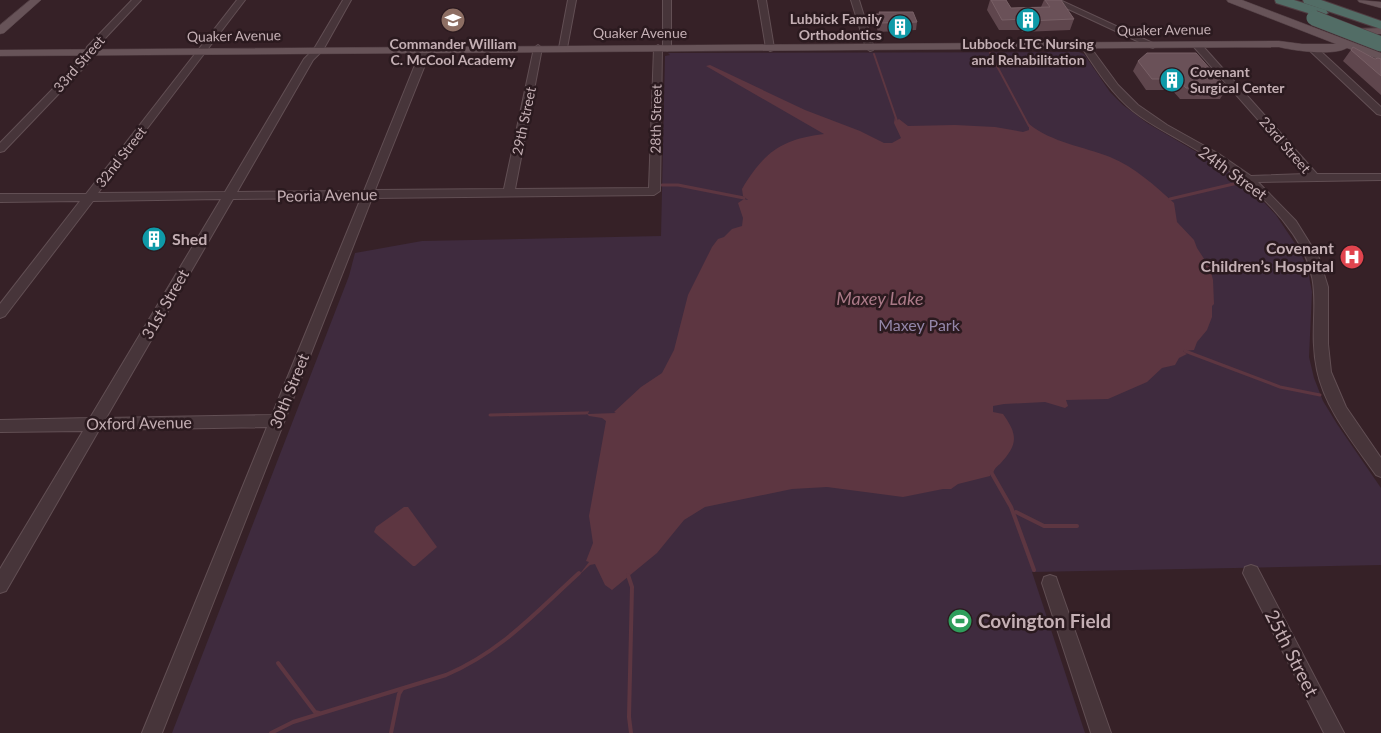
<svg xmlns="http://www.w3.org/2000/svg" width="1381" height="733" viewBox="0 0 1381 733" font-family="Lato,sans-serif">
  <rect width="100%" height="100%" fill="#362127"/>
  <path fill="#3f2b3e" d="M1079,52L1084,54L1110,92L1123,105L1147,123L1224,168L1259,197L1276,215L1300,251L1308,271L1312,292L1309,357L1314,378L1323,401L1337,424L1381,488V565L1032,572L1085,733H172L349,276L355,253L422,241L661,236L665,56L670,55L668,53Z"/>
  <g fill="#5d3641">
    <path d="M710,65L805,110L860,131L884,143H892L901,138L894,123L895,116L896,121L899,119L908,126L955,125L995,127L1023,132L1029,130V124C1053,143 1082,146 1110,157C1135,167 1155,186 1174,203L1177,222L1194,240L1197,248L1210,268L1213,280L1214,304L1212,306V317L1207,330L1197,342L1194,350L1183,351L1187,354L1179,358L1175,365L1162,368L1147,382L1108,399L1066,400L1068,406L1065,408L1045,402L1004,404L993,406V412L1003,414C1019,436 1017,445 1000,464C996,467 994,469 993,474L991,470L990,476L958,484L951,489H943L903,497L827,487L792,489L705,507L684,520L657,553L612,590L605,585L595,564L590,565L579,575L589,562L586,561L593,543L589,516L606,421L602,418L589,416L585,412L589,411L588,414L616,413L614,412L641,387L662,373L674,350L688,295L712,247L718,239L724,237L732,229L742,226L743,218L738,203L744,199L748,200L743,196L742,189C764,152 782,139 824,134L706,66Z"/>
    <path d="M404,507H408L437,547L415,566H413L374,532L376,527Z"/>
  </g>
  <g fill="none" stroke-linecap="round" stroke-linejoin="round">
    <g stroke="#5d3641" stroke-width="2">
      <path d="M990,53L1029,126"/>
      <path d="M874,54L897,121"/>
    </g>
    <g stroke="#5d3641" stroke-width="3">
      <path d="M662,185H678L744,198"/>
      <path d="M1170,199L1246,181"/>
      <path d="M1185,351L1280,387L1320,395"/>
      <path d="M490,415L586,413"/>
    </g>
    <g stroke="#5d3641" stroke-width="4">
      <path d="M991,472L1011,507L1034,570"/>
      <path d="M1016,512L1044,526H1077"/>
      <path d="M628,575L632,587L629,717L631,733"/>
      <path d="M278,663L315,712L319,713"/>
      <path d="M271,733L293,722L446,675C502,651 535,613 579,573"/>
      <path d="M391,733L399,694L402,689"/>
    </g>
    <defs>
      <g id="minor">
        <path d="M132,0H141L94,50L90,61L4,151L0,152V143L83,58L87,47Z"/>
        <path d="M237,0H245L98,193L225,192L304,59L314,49L343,0H351L323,50L313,60L237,192L364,191L421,50L426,47L431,50L375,190L504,189L534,48L538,45L542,48L515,189L649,188L654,48L658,45L662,48L660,191L654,195L372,198L162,733H142L267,427L99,430L6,591L0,593V569L83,431L0,432V420L90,418L221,199L93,201L5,316L0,318V304L80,201L0,202V194H86ZM361,198L272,415L106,418L233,199Z"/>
        <path d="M568,0H576L567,48L563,51L559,48Z"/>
        <path d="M663,0H671V48L667,51L663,48Z"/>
        <path d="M758,0H766L774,48L773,50L770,51L766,48Z"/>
        <path d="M851,0H859L874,48L873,50L870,51L866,48Z"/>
        <path d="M1049,0H1060L1157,45L1153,48L1150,47Z"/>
        <path d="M1197,42L1200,43L1317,174H1381V180L1258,182L1296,221L1319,258L1328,287V344L1331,372L1346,407L1381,458V477L1376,475C1353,442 1325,409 1317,370C1306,316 1329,287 1293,234C1270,200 1236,173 1200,152C1178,138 1153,127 1133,111C1111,93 1096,69 1081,46L1085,43L1088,44L1118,85L1138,105L1167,125L1219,154L1251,176L1306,174L1194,47L1193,45Z"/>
        <path d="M1312,45L1315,46L1381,107V115L1377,114L1309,50L1308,48Z"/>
        <path d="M1251,565L1257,567L1344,733H1324L1243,573L1245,567Z"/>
        <path d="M1050,575L1056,577L1058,583L1111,733H1091L1042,583L1044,577Z"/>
      </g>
      <g id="major">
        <path d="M30,0H41L4,33L0,34V25Z"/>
        <path d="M1227,0H1242L1381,53V60L1347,48C1334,56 1295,51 1279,47L0,56V50L1279,41L1302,44H1336L1228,2Z"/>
        <path d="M1358,0L1381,2V8L1359,2Z"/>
        <path d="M1381,28V34L1347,35L1341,32L1347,29Z"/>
      </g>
      <g id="highway">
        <path d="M1275,0H1294L1326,10L1328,13L1321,17L1276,3Z"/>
        <path d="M1303,0H1321L1381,21V29L1304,3Z"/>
      </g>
    </defs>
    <use href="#minor" stroke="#624f54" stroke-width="2"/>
    <use href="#major" stroke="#513e43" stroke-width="1"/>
    <use href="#highway" stroke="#4f3c41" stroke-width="2"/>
    <use href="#minor" fill="#47353a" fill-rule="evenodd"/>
    <use href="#major" fill="#675358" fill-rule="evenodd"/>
    <use href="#highway" fill="#526d66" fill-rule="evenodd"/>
    <defs>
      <path id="highway-bridge" d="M1314,18L1381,44"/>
    </defs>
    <use href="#highway-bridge" stroke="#4f3c41" stroke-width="16" stroke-linecap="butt"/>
    <use href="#highway-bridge" stroke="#526d66" stroke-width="15"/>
  </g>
  <g fill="#5f464d">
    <path d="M990,0H1006L1011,8L1041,7L1044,0H1061L1074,19L1070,30L1022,32L1021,30H999L987,10Z"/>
    <path d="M879,12L917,22L916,30L878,32L875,22L876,14H879Z"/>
    <path d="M1353,47L1375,59H1381V95L1343,61Z"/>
    <path d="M1138,61L1227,88L1220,99H1180L1172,90H1146L1133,71Z"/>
  </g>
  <g fill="#6a5158" stroke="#786066">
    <path d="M991,0H1006L1011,8L1050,7L1045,0H1061L1074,19L1026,21L1025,19L1002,20Z"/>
    <path d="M879,12H913L917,22L880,23L876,14H880Z"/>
    <path d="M1353,47L1375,59L1378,58L1381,59V76L1351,50Z"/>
    <path d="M1147,53H1196L1227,88H1186L1178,79H1152L1138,61Z"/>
  </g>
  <defs>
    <symbol id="school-disc" viewBox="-11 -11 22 22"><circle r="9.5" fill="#8d6e63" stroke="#2b1a1f"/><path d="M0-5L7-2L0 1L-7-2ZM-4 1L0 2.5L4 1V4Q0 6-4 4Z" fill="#fff"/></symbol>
    <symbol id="building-disc" viewBox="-11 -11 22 22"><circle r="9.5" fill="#0f9aa8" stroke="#2b1a1f"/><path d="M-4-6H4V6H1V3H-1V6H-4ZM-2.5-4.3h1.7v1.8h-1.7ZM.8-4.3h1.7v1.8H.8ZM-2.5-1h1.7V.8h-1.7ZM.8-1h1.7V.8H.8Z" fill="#fff"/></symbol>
    <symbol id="hospital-disc" viewBox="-11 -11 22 22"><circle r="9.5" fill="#e0444e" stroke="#2b1a1f"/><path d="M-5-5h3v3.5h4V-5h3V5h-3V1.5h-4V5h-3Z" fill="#fff"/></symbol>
    <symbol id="stadium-disc" viewBox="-11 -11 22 22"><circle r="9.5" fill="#2e9e5b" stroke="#2b1a1f"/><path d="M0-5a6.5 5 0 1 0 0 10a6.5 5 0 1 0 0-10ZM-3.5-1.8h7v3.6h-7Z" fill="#fff"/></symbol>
  </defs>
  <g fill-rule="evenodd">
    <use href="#school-disc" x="439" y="6" width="28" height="28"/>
    <use href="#building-disc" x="1014" y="6" width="28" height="28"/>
    <use href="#building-disc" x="886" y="13" width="28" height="28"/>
    <use href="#building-disc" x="1158" y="66" width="28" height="28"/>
    <use href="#building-disc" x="140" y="225" width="28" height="28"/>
    <use href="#hospital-disc" x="1338" y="243" width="28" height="28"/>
    <use href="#stadium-disc" x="946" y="607" width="28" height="28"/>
  </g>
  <g text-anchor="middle" stroke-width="5" stroke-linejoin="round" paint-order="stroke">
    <g font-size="14" font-weight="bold" fill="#c4afb4" stroke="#2b1a1f">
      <text x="882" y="24" text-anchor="end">Lubbick Family<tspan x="882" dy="16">Orthodontics</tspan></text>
      <text x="453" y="49">Commander William<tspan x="453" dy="16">C. McCool Academy</tspan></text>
      <text x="1028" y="49">Lubbock LTC Nursing<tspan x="1028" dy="16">and Rehabilitation</tspan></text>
      <text x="1190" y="77" text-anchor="start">Covenant<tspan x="1190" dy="16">Surgical Center</tspan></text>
    </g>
    <g font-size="14" fill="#c4afb4" stroke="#2b1a1f">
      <text transform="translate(1164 30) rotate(-1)" y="5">Quaker Avenue</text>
      <text x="640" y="38">Quaker Avenue</text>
      <text transform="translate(234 36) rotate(-1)" y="5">Quaker Avenue</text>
      <text transform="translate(79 64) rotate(-49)" y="5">33rd Street</text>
      <text transform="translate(656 119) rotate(-89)" y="5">28th Street</text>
      <text transform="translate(524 121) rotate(-78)" y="5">29th Street</text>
      <text transform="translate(1285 145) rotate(49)" y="5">23rd Street</text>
      <text transform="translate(121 157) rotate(-52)" y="5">32nd Street</text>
    </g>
    <g font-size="16" fill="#c4afb4" stroke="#2b1a1f">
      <text transform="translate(1233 173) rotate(36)" y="6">24th Street</text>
      <text transform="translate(327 195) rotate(-1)" y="6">Peoria Avenue</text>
      <text transform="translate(165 304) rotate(-60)" y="6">31st Street</text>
      <text transform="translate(289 391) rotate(-68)" y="6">30th Street</text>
      <text transform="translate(139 423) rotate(-1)" y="6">Oxford Avenue</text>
    </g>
    <g font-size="16" font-weight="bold" fill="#c4afb4" stroke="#2b1a1f" text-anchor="start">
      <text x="172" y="245">Shed</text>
      <text x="1334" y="254" text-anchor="end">Covenant<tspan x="1334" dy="18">Children’s Hospital</tspan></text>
    </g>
    <g font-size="16" fill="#9386a9" stroke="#2b1a1f">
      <text x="919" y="331">Maxey Park</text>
    </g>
    <g font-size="18" font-style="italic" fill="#aa7987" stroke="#2b1a1f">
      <text x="880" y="305">Maxey Lake</text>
    </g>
    <g font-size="19" font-weight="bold" fill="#c4afb4" stroke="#2b1a1f" text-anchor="start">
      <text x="978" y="628">Covington Field</text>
    </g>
    <g font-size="19" fill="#c4afb4" stroke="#2b1a1f">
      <text transform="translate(1292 653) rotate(63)" y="7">25th Street</text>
    </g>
  </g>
</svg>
